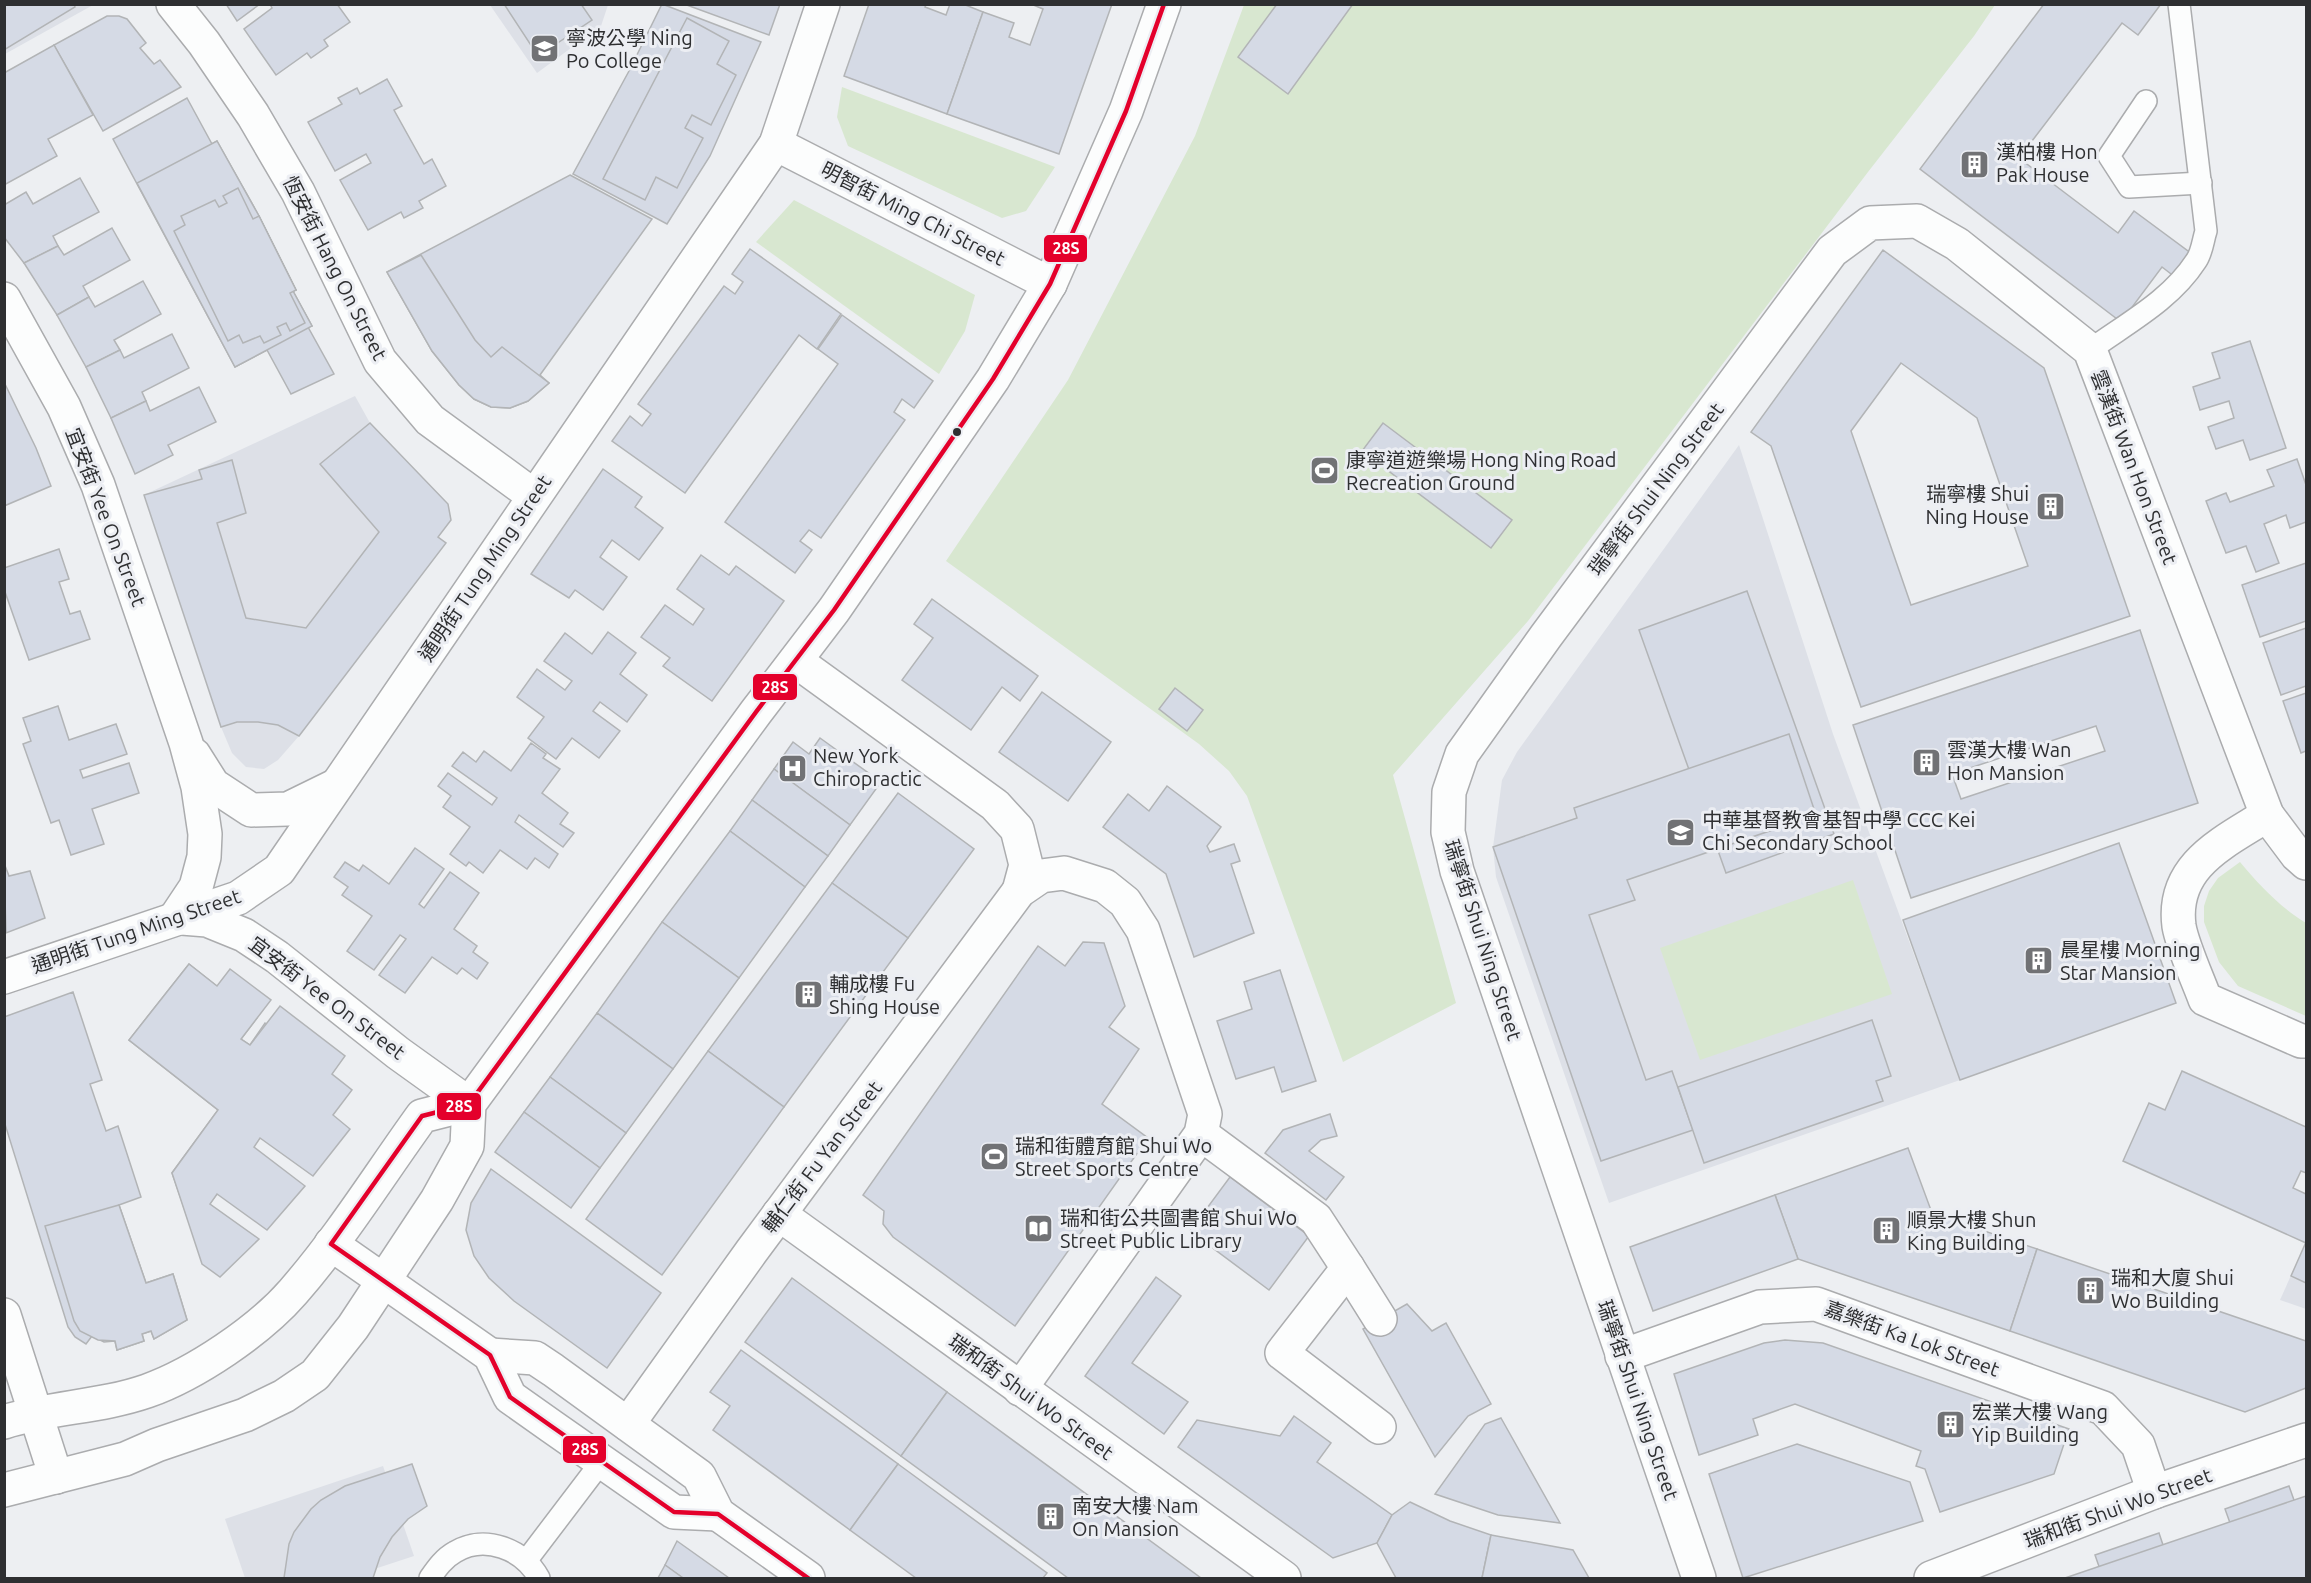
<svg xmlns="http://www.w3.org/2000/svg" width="2311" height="1583" viewBox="0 0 2311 1583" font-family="Ubuntu,'Noto Sans TC',sans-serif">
  <rect width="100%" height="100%" fill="#edeff2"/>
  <g fill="#dde0e7">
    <path d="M5,5H93L5,54Z"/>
    <path d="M490,5H608L601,26L537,73Z"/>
    <path d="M355,396L370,423L448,504L451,520L438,537L446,543L299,736L278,760L264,769L246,767L232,753L221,727L144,495Z"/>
    <path d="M1739,445L1833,734L1960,1080L1609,1203L1496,877L1493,847L1502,780L1517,752Z"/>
    <path d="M2306,1242V1309L2280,1300Z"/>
    <path d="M383,1466L414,1556L347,1578H245L225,1519Z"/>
  </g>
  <g fill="#d8e7d0">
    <path d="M1244,5H1995L1974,36L1868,172L1528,621L1393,775L1456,1003L1343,1062L1247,796L1229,771L1199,744L946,561L1068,380L1195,136Z"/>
    <path d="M842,87L1055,167L1026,211L1002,218L848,146L837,117Z"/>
    <path d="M794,200L975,295L965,331L939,374L756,242Z"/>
    <path d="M2240,862C2260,886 2280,907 2306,923V1016L2238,986L2219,962L2204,922V906L2209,891L2218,878Z"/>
    <path d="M1853,880L1892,994L1700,1060L1660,948Z"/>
  </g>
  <g fill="#d5dae5" stroke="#b2b4b6" stroke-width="1.5" fill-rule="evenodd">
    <path d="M4,4H74L75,7L4,50Z"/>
    <path d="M226,4H260L237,21Z"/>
    <path d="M270,4H337L350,22L324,40L328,46L311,58L307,53L276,75L244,29L272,8Z"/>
    <path d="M504,4H581L592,20L538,56Z"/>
    <path d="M662,4L761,42L710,156L667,224L573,174L629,71Z"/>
    <path d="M684,4H780L769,35Z"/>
    <path d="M869,4H926L925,7L946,15L950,4H963L983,12L947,114L844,76Z"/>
    <path d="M1031,4H1112L1059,154L947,114L983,12L1014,23L1009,37L1030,45L1043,9Z"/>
    <path d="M1277,4H1353L1288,94L1238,57Z"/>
    <path d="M2044,4H2161L2138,35L2122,23L2019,158L2118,233L2134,211L2192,254L2175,277L2162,267L2121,322L1920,169Z"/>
    <path d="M107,16H119L127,19L146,43L140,48L154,64L160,60L181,87L103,131L54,45Z"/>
    <path d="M687,18L729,41L717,64L736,75L711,125L692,115L685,128L703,138L677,188L656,177L645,200L603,179Z"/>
    <path d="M54,45L93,115L48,139L57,156L4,185V73Z"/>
    <path d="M387,79L402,106L394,110L424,164L432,159L446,186L419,201L423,208L404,218L401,212L368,230L340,180L371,163L366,154L335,171L308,122L342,104L338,98L357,88L360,94Z"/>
    <path d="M187,98L212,144L217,141L259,216L296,290L293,291L312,326L308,327L334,374L291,394L267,350L235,367L113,139Z"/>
    <path d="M217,141L259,216L296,290L293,291L312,326L235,367L137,183Z"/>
    <path d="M570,175L652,219L540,375L549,383L528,401L510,408L491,407L474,399L459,385L432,351L387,272Z"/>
    <path d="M80,178L99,212L53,236L58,246L24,263L4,237V205L26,192L33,204Z"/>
    <path d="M238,188L253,219L259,216L296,290L290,293L305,323L290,331L286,323L277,327L281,335L264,343L260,336L243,343L239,335L228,341L174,231L185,225L181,216L215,200L219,207L227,203L223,196Z"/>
    <path d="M112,228L130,260L83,286L89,297L57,315L24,263L58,246L64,255Z"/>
    <path d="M750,249L841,314L817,349L799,335L685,493L612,441L630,416L642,426L651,414L638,404L724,286L735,294L743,282L732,274Z"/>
    <path d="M1883,250L2044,368L2130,616L1861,707L1771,446L1751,432ZM1901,363L1977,418L2028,566L1911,605L1851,431Z"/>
    <path d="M421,255L475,340L491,357L502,347L549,383L528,401L510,408L491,407L474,399L459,385L432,351L387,272Z"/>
    <path d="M143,281L161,314L114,340L120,350L86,367L57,315L89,297L95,307Z"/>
    <path d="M842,315L933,381L914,408L902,399L894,412L905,420L821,538L809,530L800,541L812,550L795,573L725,522L838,364L818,349Z"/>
    <path d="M172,334L189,368L142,392L146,401L111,418L86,367L120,350L124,358Z"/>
    <path d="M2250,341L2286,448L2250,460L2243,440L2216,449L2208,427L2234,418L2229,401L2200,410L2193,387L2220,378L2212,353Z"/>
    <path d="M4,382L36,448L51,486L4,506Z"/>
    <path d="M199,387L216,422L168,445L173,455L135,474L111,418L146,401L150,411Z"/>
    <path d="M370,423L448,504L451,520L438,537L446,543L299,736L278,725L258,722H237L221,727L144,495L202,479L199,470L232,460L246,513L217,523L246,618L306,628L379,532L320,464Z"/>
    <path d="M1383,423L1512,520L1491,548L1362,451Z"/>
    <path d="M2297,459L2306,485V522L2290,528L2286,515L2264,524L2279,563L2256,572L2246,546L2226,553L2206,501L2226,493L2230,502L2274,486L2267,470Z"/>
    <path d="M603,469L642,497L635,507L663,528L639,560L612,540L600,557L627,577L603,610L575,590L569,598L531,574Z"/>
    <path d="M59,549L69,579L59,582L70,614L80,611L90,639L29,660L4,589V568Z"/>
    <path d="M701,555L729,575L736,566L784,601L712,701L663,666L670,658L641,637L665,605L693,625L704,609L677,589Z"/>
    <path d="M2306,563V621L2260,637L2242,585Z"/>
    <path d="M1747,591L1834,834L1726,873L1639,630Z"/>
    <path d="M932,599L1038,676L1020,701L1002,687L971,730L902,680L933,638L914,624Z"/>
    <path d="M2306,628V686L2281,695L2263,643Z"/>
    <path d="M2140,630L2198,803L1911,898L1853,725ZM2096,726L2105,751L1961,799L1952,774Z"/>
    <path d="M608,632L636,653L620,674L647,695L627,722L600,702L593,711L620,731L599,758L572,738L556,759L528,738L544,717L517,697L537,669L565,690L572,681L544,661L565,633L592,654Z"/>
    <path d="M1175,688L1203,710L1187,731L1159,709Z"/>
    <path d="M1042,692L1111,742L1068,801L999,752Z"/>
    <path d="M2306,693V751L2301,753L2283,701Z"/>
    <path d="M58,706L69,740L116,724L127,754L80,770L83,778L129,763L139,793L92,809L104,844L71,855L59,820L51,823L23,744L31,741L23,718Z"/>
    <path d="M1789,734L1816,815L1627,880L1635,900L1589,915L1646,1080L1672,1071L1693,1130L1601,1161L1493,847L1577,818L1574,808Z"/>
    <path d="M820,738L881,782L850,825L774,769L793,742L809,754Z"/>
    <path d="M531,743L546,754L543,758L560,769L542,793L568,813L560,824L574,833L563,847L519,815L515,822L558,854L549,868L535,858L527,869L500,850L483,873L469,862L466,866L450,854L470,827L443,807L451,796L438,786L448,773L492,805L497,798L452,766L463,752L476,762L484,751L511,771Z"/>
    <path d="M774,769L850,825L828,856L752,800Z"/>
    <path d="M1167,786L1221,827L1207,846L1210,852L1234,844L1240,861L1231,864L1254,933L1194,957L1166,874L1103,827L1128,794L1149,811Z"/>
    <path d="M898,793L974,849L908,938L832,883Z"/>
    <path d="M752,800L828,856L805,887L730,831Z"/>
    <path d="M730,831L805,887L739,978L662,922Z"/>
    <path d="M2119,843L2176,1003L1960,1080L1903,920Z"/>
    <path d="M415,848L444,869L419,904L424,908L450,872L479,893L454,929L477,946L473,952L488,963L477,979L462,968L457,974L432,957L405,993L379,975L406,939L400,935L374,970L347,951L372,916L342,895L348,887L334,877L345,862L359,871L363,865L389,884Z"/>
    <path d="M4,863L9,876L30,871L45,918L6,933Z"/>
    <path d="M832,883L908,938L784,1107L708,1051Z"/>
    <path d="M662,922L739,978L673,1069L597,1013Z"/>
    <path d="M1083,942L1104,943L1125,1006L1109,1027L1139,1049L1102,1104L1148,1138L1015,1326L893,1237L883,1224L884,1211L863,1195L1038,946L1065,966Z"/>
    <path d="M189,964L257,1018L241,1039L250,1045L265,1023L311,1059L298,1075L304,1080L191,1228L172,1173L218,1110L129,1040Z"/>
    <path d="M189,964L217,986L230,969L271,1000L241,1039L250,1045L280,1006L345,1056L332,1074L352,1090L333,1115L350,1129L313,1176L260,1138L254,1147L305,1186L267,1230L217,1194L210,1204L259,1239L220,1277L202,1264L172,1173L218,1110L129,1040Z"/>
    <path d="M1280,970L1316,1081L1282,1092L1274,1067L1236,1079L1217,1021L1252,1009L1244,982Z"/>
    <path d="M73,992L102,1080L90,1084L106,1131L118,1126L141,1197L119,1205L146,1283L173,1274L187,1320L154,1339L151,1331L142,1334L144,1341L117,1350L115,1341L104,1342L92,1336L86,1344L75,1337L68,1327L4,1121V1017Z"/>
    <path d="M597,1013L673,1069L626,1133L550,1077Z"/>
    <path d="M1872,1020L1891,1076L1876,1081L1883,1101L1704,1163L1678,1087Z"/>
    <path d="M708,1051L784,1107L662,1275L586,1219Z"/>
    <path d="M2182,1071L2306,1127V1173L2301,1171L2293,1188L2306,1194V1243L2123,1161L2149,1103L2165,1110Z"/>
    <path d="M550,1077L626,1133L600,1168L524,1112Z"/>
    <path d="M524,1112L600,1168L571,1208L495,1152Z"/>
    <path d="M1330,1114L1337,1136L1321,1140L1309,1151L1344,1177L1326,1200L1265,1153L1283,1130Z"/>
    <path d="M1908,1148L1932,1213L2037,1249L2010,1331L1798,1259L1775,1195Z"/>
    <path d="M491,1169L661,1293L607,1368L514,1301L489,1278L474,1256L466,1230L471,1203Z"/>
    <path d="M1230,1177L1309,1236L1269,1290L1190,1231Z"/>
    <path d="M1775,1195L1798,1259L1653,1311L1630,1247Z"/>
    <path d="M119,1205L146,1283L173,1274L187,1320L154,1339L151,1331L142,1334L144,1341L117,1350L115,1341L98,1340L80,1331L74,1321L45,1226Z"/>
    <path d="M2306,1242V1283L2291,1276Z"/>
    <path d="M2037,1249L2306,1341V1388L2245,1412L2010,1331Z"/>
    <path d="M1156,1277L1181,1296L1132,1363L1188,1402L1164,1434L1085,1376Z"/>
    <path d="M792,1278L947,1392L901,1456L745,1342Z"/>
    <path d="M1407,1304L1432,1331L1446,1323L1491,1404L1468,1416L1435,1457L1363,1329Z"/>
    <path d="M1785,1340L1823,1343L2069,1429L2054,1474L1940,1512L1925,1469L1916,1466L1921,1451L1795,1404L1753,1419L1758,1435L1699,1455L1674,1374L1764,1343Z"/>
    <path d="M741,1350L898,1464L850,1530L713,1430L730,1406L710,1392Z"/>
    <path d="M947,1392L1201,1578H1068L901,1456Z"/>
    <path d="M1294,1416L1331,1443L1317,1462L1392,1515L1377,1543L1333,1558L1178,1447L1197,1420L1280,1436Z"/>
    <path d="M1501,1418L1560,1523L1498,1515L1435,1494L1485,1424Z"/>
    <path d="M1797,1444L1910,1482L1923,1521L1743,1578L1709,1474Z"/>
    <path d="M412,1464L427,1506L408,1519L392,1537L380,1557L373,1578H284L289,1544L294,1532L311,1509L321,1500L345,1486Z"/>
    <path d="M898,1464L1047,1573L1043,1578H916L850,1530Z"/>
    <path d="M2289,1486L2306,1534V1578H2103L2095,1555L2159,1533L2172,1572L2239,1548L2225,1509Z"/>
    <path d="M2306,1496V1578H2065Z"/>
    <path d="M1410,1502L1450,1521L1491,1535L1482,1578H1396L1377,1543L1392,1515Z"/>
    <path d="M1491,1535L1573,1550L1589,1578H1482Z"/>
    <path d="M677,1541L729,1578H683L665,1565Z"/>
    <path d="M665,1565L683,1578H658Z"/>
  </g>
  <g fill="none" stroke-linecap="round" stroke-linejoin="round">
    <defs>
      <g id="service">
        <path d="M2146,101L2109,156L2129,187L2201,183"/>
        <path d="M2090,350C2127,323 2170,301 2196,261C2202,253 2203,240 2206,231L2179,4"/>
        <path d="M526,1561L602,1461"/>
        <path d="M430,1578C437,1568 444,1558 455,1552C485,1534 523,1549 539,1578"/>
      </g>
      <g id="minor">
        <path d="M173,4L204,43L253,115L298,192L380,361L430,420L534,496"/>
        <path d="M776,144L1050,284"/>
        <path d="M4,299L64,407L98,485L186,743L198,787L205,834L204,857L196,887L176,917"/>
        <path d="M796,661L995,805L1017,829L1026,865L1019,891"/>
        <path d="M194,755L213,785L251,810L288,809L335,786"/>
        <path d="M2267,815C2225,842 2171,865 2179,926C2182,945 2198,980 2205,999L2301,1041H2306"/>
        <path d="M182,918L207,920L244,935L277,957L398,1053L469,1104"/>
        <path d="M4,977L238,898L279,870L776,144L823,4"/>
        <path d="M1201,1134L1316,1219L1348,1268L1282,1353L1379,1427"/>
        <path d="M779,1214L1284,1578"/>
        <path d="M1348,1268L1380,1319"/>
        <path d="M1622,1356L1760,1307L1816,1304L2103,1408L2138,1445L2154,1492"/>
        <path d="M628,1424L751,1252L1019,891L1041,876L1064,873L1105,886L1125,902L1143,930L1205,1114L1201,1134L1020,1389"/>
        <path d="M1699,1578L1457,871L1448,832L1449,792L1462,754L1546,636L1832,251L1870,223L1917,221L1957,244L2090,350L2267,815L2297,855L2306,863"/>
        <path d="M1931,1578L2154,1492L2306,1440"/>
      </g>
      <g id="secondary">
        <path d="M331,1244L490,1355L510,1397L551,1426L674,1512L718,1514"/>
        <path d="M4,1315L56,1477"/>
        <path d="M490,1355L535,1358L553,1370L699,1476L718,1514L808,1578"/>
        <path d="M4,1422C51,1407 101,1407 147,1391C195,1374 259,1331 293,1292C341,1237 380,1174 422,1116L469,1104"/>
        <path d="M4,1490L125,1459L157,1445L245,1415L284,1396L315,1375L353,1327L437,1200L467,1146L469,1104L756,712L834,610L993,379L1050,284L1126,111L1164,4"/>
      </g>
    </defs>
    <use href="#service" stroke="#abacae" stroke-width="24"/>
    <use href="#minor" stroke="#abacae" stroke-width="36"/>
    <use href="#secondary" stroke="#abacae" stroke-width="36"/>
    <use href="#service" stroke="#fcfdfd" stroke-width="21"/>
    <use href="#minor" stroke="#fcfdfd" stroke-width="33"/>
    <use href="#secondary" stroke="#fcfdfd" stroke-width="33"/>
    <defs>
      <path id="bus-1" d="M808,1578L718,1514L674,1512L551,1426L510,1397L490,1355L331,1244L422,1116L469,1104L756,712L834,610L993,379L1050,284L1126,111L1164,4"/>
    </defs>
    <use href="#bus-1" stroke="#eceef3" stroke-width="9"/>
    <use href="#bus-1" stroke="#e4002b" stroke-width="4.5"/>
  </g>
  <defs>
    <symbol id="school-square" viewBox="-11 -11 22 22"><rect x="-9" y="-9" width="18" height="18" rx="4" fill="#717275" stroke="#eceef3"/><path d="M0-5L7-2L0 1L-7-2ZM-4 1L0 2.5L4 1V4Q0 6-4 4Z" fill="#fff"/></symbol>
    <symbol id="building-square" viewBox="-11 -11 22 22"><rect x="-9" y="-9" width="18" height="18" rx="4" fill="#717275" stroke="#eceef3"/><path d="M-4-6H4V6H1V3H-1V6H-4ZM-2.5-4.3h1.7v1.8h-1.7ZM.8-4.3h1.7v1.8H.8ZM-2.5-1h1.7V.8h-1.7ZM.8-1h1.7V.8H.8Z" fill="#fff"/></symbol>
    <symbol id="stadium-square" viewBox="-11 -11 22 22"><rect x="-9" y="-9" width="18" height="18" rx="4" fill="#717275" stroke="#eceef3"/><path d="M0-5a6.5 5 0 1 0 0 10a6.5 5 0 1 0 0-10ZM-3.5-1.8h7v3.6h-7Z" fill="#fff"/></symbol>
    <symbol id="hospital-square" viewBox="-11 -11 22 22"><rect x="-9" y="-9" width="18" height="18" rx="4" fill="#717275" stroke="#eceef3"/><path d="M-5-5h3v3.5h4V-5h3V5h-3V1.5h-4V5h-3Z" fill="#fff"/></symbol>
    <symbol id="library-square" viewBox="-11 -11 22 22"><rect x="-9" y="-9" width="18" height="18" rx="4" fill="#717275" stroke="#eceef3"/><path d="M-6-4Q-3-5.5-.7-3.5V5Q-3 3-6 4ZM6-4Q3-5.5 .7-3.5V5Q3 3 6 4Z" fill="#fff"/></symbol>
  </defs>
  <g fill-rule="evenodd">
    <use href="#school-square" x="528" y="32" width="33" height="33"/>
    <use href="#building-square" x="1958" y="148" width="33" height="33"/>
    <use href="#stadium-square" x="1308" y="454" width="33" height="33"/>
    <use href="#building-square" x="2034" y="490" width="33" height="33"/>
    <use href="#building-square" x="1910" y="746" width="33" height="33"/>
    <use href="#hospital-square" x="776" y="752" width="33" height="33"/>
    <use href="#school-square" x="1664" y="816" width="33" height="33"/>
    <use href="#building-square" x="2022" y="944" width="33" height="33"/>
    <use href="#building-square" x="792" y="978" width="33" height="33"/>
    <use href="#stadium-square" x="978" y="1140" width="33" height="33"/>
    <use href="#library-square" x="1022" y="1212" width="33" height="33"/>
    <use href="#building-square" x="1870" y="1214" width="33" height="33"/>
    <use href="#building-square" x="2074" y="1274" width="33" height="33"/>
    <use href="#building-square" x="1934" y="1408" width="33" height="33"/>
    <use href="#building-square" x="1034" y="1500" width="33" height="33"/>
  </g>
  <circle fill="#2e2f31" stroke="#eceef3" stroke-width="2" cx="957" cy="432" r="5"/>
  <g text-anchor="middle" stroke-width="6" stroke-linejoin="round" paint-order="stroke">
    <g font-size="20" fill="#2e2f31" stroke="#eceef3" text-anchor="start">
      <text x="566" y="45">寧波公學 Ning<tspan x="566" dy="23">Po College</tspan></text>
      <text x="1996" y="159">漢柏樓 Hon<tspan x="1996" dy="23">Pak House</tspan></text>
      <text x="1346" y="467">康寧道遊樂場 Hong Ning Road<tspan x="1346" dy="23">Recreation Ground</tspan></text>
      <text x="2029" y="501" text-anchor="end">瑞寧樓 Shui<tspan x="2029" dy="23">Ning House</tspan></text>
      <text x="1947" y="757">雲漢大樓 Wan<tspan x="1947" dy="23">Hon Mansion</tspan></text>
      <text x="813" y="763">New York<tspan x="813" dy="23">Chiropractic</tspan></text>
      <text x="1702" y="827">中華基督教會基智中學 CCC Kei<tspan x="1702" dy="23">Chi Secondary School</tspan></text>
      <text x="2060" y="957">晨星樓 Morning<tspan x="2060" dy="23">Star Mansion</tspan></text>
      <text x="829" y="991">輔成樓 Fu<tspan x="829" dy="23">Shing House</tspan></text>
      <text x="1015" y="1153">瑞和街體育館 Shui Wo<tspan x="1015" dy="23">Street Sports Centre</tspan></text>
      <text x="1060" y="1225">瑞和街公共圖書館 Shui Wo<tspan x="1060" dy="23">Street Public Library</tspan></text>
      <text x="1907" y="1227">順景大樓 Shun<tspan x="1907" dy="23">King Building</tspan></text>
      <text x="2111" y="1285">瑞和大廈 Shui<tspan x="2111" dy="23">Wo Building</tspan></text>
      <text x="1972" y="1419">宏業大樓 Wang<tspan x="1972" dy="23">Yip Building</tspan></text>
      <text x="1072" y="1513">南安大樓 Nam<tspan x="1072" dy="23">On Mansion</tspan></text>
    </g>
    <g font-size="20" fill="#2e2f31" stroke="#eceef3">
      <text transform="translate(913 214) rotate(27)" y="7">明智街 Ming Chi Street</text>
      <text transform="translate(335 268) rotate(63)" y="7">恆安街 Hang On Street</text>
      <text transform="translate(2134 467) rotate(69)" y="7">雲漢街 Wan Hon Street</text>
      <text transform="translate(1656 489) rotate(-53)" y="7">瑞寧街 Shui Ning Street</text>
      <text transform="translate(106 517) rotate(69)" y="7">宜安街 Yee On Street</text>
      <text transform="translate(485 568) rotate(-56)" y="7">通明街 Tung Ming Street</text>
      <text transform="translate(136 931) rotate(-19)" y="7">通明街 Tung Ming Street</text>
      <text transform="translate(1483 940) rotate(72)" y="7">瑞寧街 Shui Ning Street</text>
      <text transform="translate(327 998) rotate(37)" y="7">宜安街 Yee On Street</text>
      <text transform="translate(822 1157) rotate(-53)" y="7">輔仁街 Fu Yan Street</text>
      <text transform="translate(1912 1339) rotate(20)" y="7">嘉樂街 Ka Lok Street</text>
      <text transform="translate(1031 1397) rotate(36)" y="7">瑞和街 Shui Wo Street</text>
      <text transform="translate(1638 1400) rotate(71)" y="7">瑞寧街 Shui Ning Street</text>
      <text transform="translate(2118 1508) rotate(-20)" y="7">瑞和街 Shui Wo Street</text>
    </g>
  </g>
  <g stroke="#eceef3" stroke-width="2">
    <rect x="1043" y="234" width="45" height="29" rx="6" fill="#e4002b"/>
    <rect x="752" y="673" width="46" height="28" rx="6" fill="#e4002b"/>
    <rect x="436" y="1092" width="46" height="29" rx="6" fill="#e4002b"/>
    <rect x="562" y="1435" width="45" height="29" rx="6" fill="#e4002b"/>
  </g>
  <g font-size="16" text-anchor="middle" font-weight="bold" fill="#fff">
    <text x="1066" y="254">28S</text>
    <text x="775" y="693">28S</text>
    <text x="459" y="1112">28S</text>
    <text x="585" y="1455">28S</text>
  </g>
  <rect width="2311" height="1583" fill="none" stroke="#2e2f31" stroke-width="12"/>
</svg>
